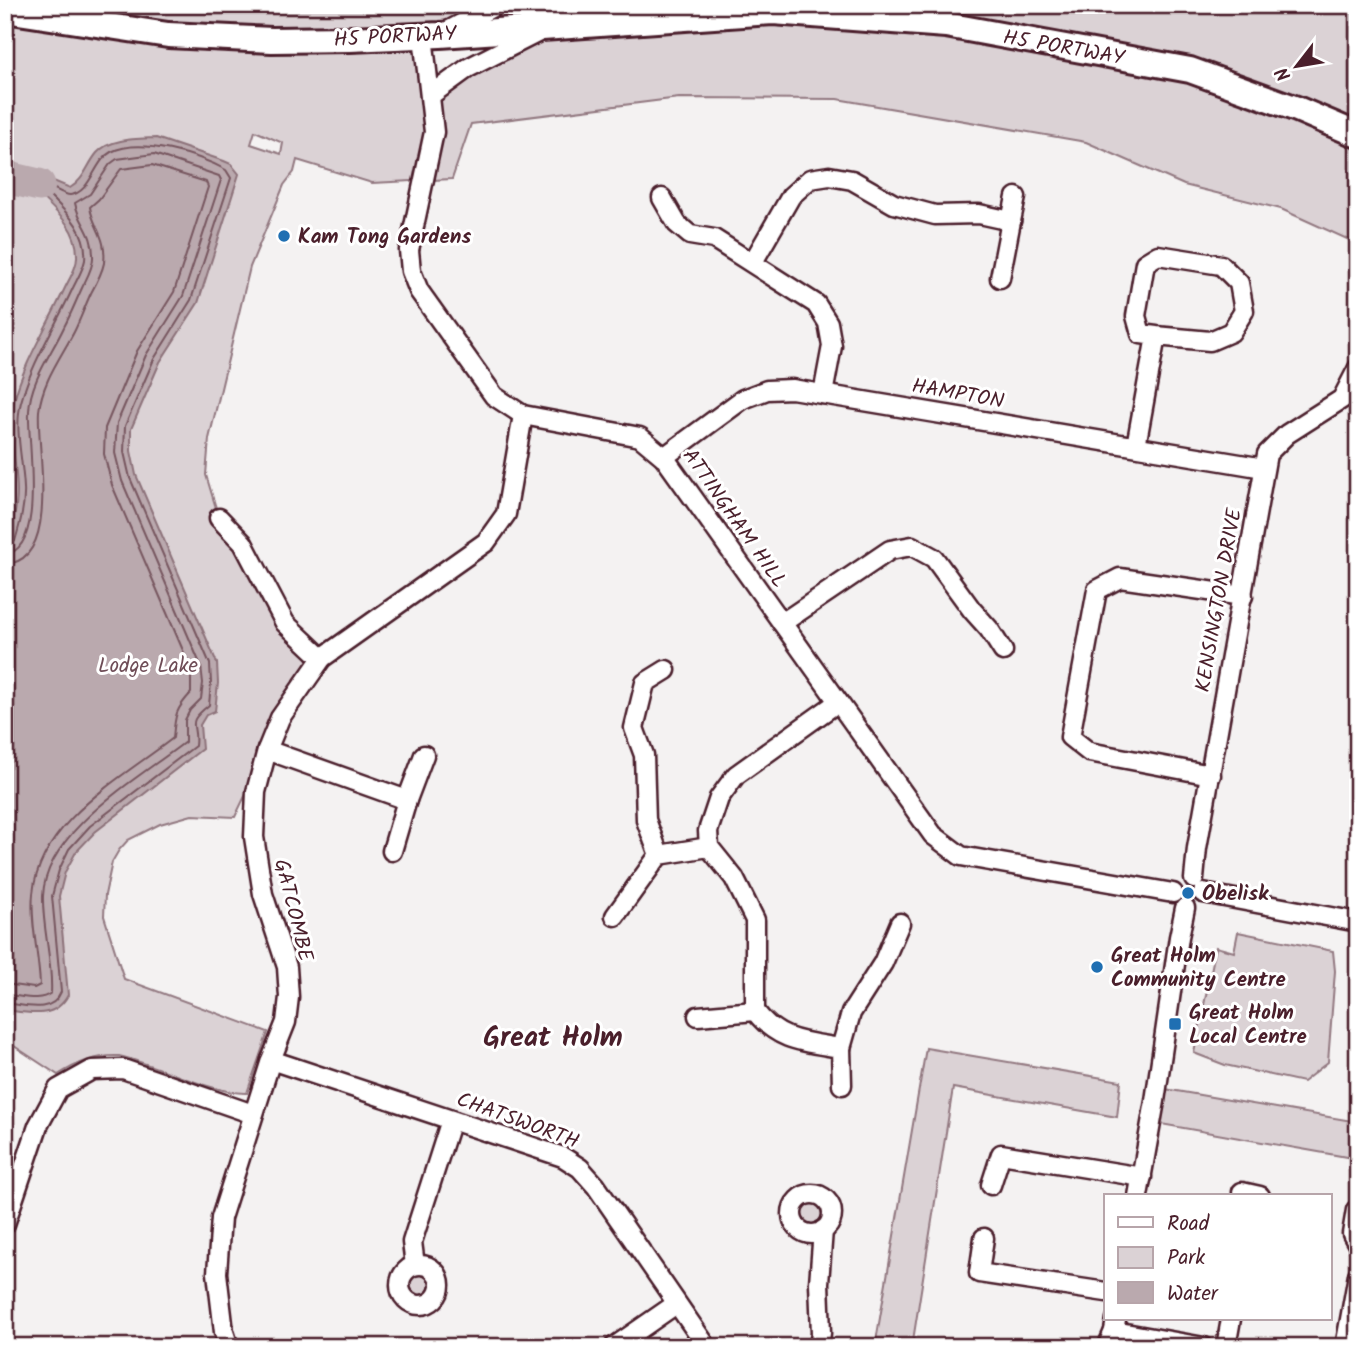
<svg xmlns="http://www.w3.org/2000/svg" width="1363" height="1352" viewBox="0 0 1363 1352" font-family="Kalam,sans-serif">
  <rect width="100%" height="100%" fill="#f4f2f2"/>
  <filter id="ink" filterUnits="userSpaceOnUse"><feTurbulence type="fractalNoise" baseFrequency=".0143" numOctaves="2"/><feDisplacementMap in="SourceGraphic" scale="14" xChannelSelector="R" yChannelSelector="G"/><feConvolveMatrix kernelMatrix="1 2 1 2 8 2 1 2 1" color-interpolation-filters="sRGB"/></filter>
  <g filter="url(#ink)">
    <g fill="#dbd2d5" stroke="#927880" stroke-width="2" fill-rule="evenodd">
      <path d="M5,5H496L424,36L431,94L548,27L559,5H1351L1358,7V244L1281,209L1184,185L1086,142L837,99L679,98L471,124L452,179L372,183L297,160L294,172L284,185L250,267L209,439L206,475L219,518L285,623L322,658L267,750L235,817L192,815L160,824L128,840L119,850L112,862L105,895L104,916L124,979L268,1032L247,1093C212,1094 156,1064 119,1056C95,1055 77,1063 58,1075L5,1040ZM255,131L283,143L281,154L251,144Z"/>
      <path d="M1238,932L1333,951L1335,971L1328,1062L1303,1082L1225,1065L1194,1053L1216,947L1234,952Z"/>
      <path d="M926,1048L1121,1081L1117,1117L953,1088L912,1347H875Z"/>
      <path d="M1165,1089L1358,1122V1159L1161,1124Z"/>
      <circle cx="813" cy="1213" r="12"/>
      <circle cx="420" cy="1284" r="11"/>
    </g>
    <path fill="#baa9ae" stroke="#8d727a" stroke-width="2" d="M156,138L224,161L231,164L239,174L198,303L160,362L131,429V451L136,475L217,663L218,683L215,711L206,715L200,725L202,749L95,832L76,852L65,872L59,896L68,995C55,1020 29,1013 5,1010V549C11,530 17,511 17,492C17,462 7,430 14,401C24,362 47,327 64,290C69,279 78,266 77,255C77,226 54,210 35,191L44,177L70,188C84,180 87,165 97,153C110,138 138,139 156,138Z"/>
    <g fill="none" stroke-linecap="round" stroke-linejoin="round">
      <g stroke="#77565f" stroke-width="2">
        <path d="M5,545L15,541C20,524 25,506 24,488C23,461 14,429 21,402C32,362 55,327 72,290C76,281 83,270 85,260C88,230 65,211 47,193L46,189L50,187C56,189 64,195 70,195C91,193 94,161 111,152C140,137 199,155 226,170L231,178L191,300L154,359L125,426L124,452L130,478L210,664L211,683L209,705C184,725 198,722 195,746L90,826L69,849L59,870L52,896L61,992C52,1015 24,1005 5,1003"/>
        <path d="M5,554C47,551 27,439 29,411C30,381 52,353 64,327C71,314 76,301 82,288C86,279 93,268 93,258C94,232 79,224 75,203L90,194L110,164L117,159L154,154L219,176L221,180L183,296L146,355L117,423L115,453L122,481L201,666L203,683L201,699L190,710L185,720V742C139,778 45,831 43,896C42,928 53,961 51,993C38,1003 20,995 5,995"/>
        <path d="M5,564C62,562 36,446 39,411C42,382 61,357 74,332C80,320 85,306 91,293C96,284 102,273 104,263C107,236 93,228 90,207L99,199L121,169L152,165L206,182L208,187L174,292L137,351L105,428L104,454L112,485L191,669V693C175,710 175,716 173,738C122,778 39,822 33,894C30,922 39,956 40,985L34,988L5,984"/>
      </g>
      <path stroke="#baa9ae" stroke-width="33" d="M5,177L39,185"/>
      <defs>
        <g id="street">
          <path d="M559,5L561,26"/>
          <path d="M446,32L496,5"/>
          <path d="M423,36L434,132L409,250L411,271L419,291L494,396L523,415L640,437L664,457L933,835L961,856L1173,893"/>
          <path d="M431,95L468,68L539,32"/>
          <path d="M662,198L677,224L690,235L714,239L816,304L828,323L832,346L823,394"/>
          <path d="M753,262L791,196L810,179L829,176L852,180L894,204L935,215L979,214L1011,221L1016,197"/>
          <path d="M1000,278L1011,221"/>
          <path d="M1136,446L1156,336L1210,341L1231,332L1244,311L1239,283L1221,265L1158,255L1145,263L1136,316L1141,334L1156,336"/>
          <path d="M664,457L743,399L767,390L792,389L1264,468"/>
          <path d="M219,518L243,543L285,623L322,658"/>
          <path d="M782,623L890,550L912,546L934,558L972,610L989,629L1003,651"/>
          <path d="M267,750L407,800L424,755"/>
          <path d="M1211,775L1089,752L1070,737L1097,590L1120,578L1243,596"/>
          <path d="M392,851L407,800"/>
          <path d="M659,855L646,820L644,755L634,728L645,683L666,670"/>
          <path d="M1194,879L1197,848L1267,454L1287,434L1342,399L1358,368"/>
          <path d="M1203,893L1358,922"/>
          <path d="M615,916L659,855L709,847"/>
          <path d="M755,1011C778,1042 806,1042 841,1048L842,1085"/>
          <path d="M698,1016L755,1011V920L734,878L709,847L708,831L719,798L736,775L838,702"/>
          <path d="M841,1048L851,1013L883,963L900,923"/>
          <path d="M271,1060L563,1157L580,1168L596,1186L707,1347"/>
          <path d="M991,1185L1001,1154L1142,1177"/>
          <path d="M1242,1192L1260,1196"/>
          <circle cx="812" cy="1214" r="20"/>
          <path d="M1138,1196L1155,1101L1179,937L1185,908"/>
          <path d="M1356,1210L1352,1234L1358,1245"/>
          <path d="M5,1224L38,1126L58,1089L92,1070L123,1069L253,1114"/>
          <path d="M984,1238L979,1273L1106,1292"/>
          <circle cx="420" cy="1285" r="20"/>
          <path d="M415,1265L412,1242L451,1120"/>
          <path d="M1114,1331L1204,1347"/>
          <path d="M229,1347L224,1332L217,1273L221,1218L271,1060L286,1022L289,997L287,967L263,894L254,837L256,792L267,750L280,718L322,658L486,542L506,514L523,415"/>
          <path d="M614,1347L676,1304"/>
          <path d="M819,1347L821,1333L819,1283L823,1230"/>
          <path d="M1107,1347L1114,1331L1116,1319"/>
          <path d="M1226,1347L1231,1319"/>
          <path d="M1345,1347L1358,1275"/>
        </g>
        <path id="secondary" d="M5,10L168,35L272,40L350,39L440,35L773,12L946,25L1190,70L1297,109L1358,135"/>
      </defs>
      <use href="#street" stroke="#4a1f2b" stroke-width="23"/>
      <use href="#secondary" stroke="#4a1f2b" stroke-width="30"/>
      <use href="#street" stroke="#fff" stroke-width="18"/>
      <use href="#secondary" stroke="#fff" stroke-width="24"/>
    </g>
  </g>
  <g fill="#1f6fb2" stroke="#fff" stroke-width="2.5">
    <circle cx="284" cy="236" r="7"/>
    <circle cx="1188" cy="893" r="7"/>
    <circle cx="1097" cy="967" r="7"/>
    <rect x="1168" y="1017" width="14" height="14" rx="3.5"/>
  </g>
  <g text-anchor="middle" stroke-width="6" stroke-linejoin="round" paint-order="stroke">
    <g font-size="21" fill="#4a1f2b" stroke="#fff">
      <text transform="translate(395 36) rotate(-3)" y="7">H5 PORTWAY</text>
      <text transform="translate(1064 47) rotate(10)" y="7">H5 PORTWAY</text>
      <text transform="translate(958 393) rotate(10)" y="7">HAMPTON</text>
      <text transform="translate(735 518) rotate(55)" y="7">ATTINGHAM HILL</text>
      <text transform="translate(1218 600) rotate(-80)" y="7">KENSINGTON DRIVE</text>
      <text transform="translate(294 910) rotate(76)" y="7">GATCOMBE</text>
      <text transform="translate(518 1120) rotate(20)" y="7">CHATSWORTH</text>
    </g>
    <g font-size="21" font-weight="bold" fill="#4a1f2b" stroke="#fff" text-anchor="start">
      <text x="298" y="243">Kam Tong Gardens</text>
      <text x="1202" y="900">Obelisk</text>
      <text x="1111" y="962">Great Holm<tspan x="1111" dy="24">Community Centre</tspan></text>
      <text x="1189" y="1019">Great Holm<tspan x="1189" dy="24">Local Centre</tspan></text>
    </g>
    <g font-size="21" fill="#6e4c56" stroke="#fff">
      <text x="148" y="672">Lodge Lake</text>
    </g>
    <g font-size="28" font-weight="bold" fill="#4a1f2b" stroke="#fff">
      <text x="553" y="1046">Great Holm</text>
    </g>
  </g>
  <rect width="1363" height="1352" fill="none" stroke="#fff" stroke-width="28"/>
  <rect x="14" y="14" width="1335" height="1324" fill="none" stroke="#4a1f2b" stroke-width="2.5" filter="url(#ink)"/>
  <rect x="1104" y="1194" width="228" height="126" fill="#ffffff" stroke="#b7a5aa" stroke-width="2"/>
  <rect x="1118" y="1217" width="35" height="10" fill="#ffffff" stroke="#b7a5aa" stroke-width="2"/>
  <text x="1167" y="1230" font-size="21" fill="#4a1f2b">Road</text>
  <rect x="1118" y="1247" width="35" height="21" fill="#dbd2d5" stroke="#b7a5aa" stroke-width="2"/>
  <text x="1167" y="1264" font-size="21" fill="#4a1f2b">Park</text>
  <rect x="1118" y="1282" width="35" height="21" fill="#baa9ae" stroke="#b7a5aa" stroke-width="2"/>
  <text x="1167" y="1300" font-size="21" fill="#4a1f2b">Water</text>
  <g transform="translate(1297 66) rotate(239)" stroke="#ffffff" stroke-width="5" paint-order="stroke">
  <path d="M0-5L12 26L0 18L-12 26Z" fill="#4a1f2b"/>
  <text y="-10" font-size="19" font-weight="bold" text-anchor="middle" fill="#4a1f2b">N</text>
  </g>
</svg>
